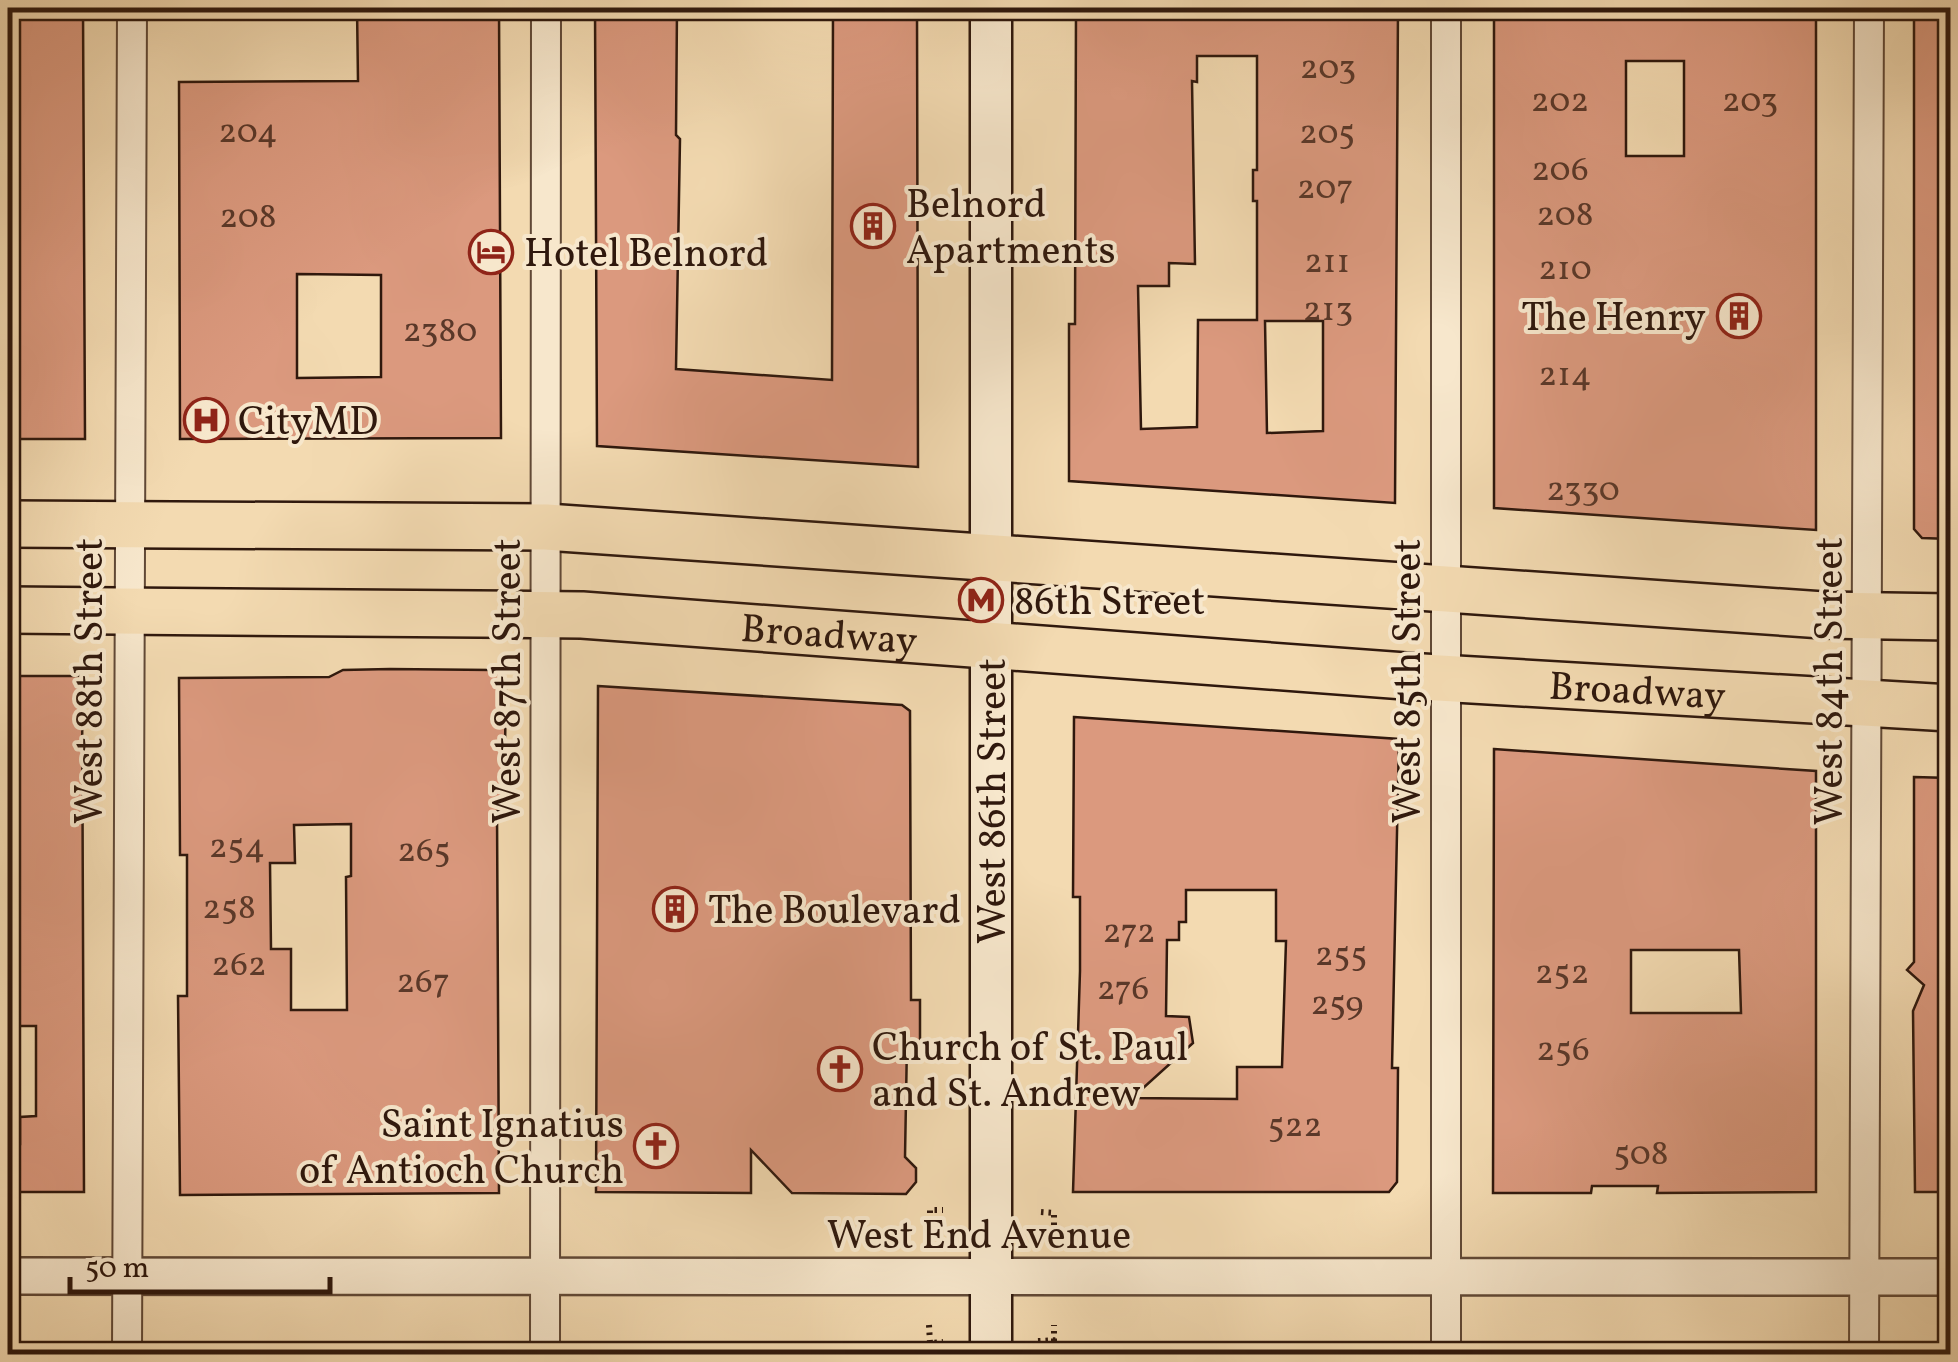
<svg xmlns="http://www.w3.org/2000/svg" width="1958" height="1362" viewBox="0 0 1958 1362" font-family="Vollkorn,serif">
  <rect width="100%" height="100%" fill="#f3dab1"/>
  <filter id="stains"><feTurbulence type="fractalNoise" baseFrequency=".002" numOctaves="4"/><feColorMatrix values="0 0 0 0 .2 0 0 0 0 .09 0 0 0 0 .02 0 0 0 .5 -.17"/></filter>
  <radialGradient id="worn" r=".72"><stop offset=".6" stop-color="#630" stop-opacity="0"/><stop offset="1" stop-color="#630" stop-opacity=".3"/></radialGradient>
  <g fill="#db997e" stroke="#2f180d" stroke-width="2.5" fill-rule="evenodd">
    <path d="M8,8H83L85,439H8Z"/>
    <path d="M357,8H499L501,438L180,439L179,82L358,81ZM297,274L381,275V377L297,378Z"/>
    <path d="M595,8H677L676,135L680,139L676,369L832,380L833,8H917L918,467L597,446Z"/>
    <path d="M1076,8H1398L1395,503L1069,481V324H1075ZM1197,56H1257V170H1253V201H1257V320H1198L1197,427L1141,429L1138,286H1169V263L1195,264L1192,81L1197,82ZM1265,321H1323V431L1267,433Z"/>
    <path d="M1494,8H1816V530L1494,508ZM1626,61H1684V156H1626Z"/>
    <path d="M1914,8H1950V539L1922,538L1914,529Z"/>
    <path d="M390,669L492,670L504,675L506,684L504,811H497L499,1193L180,1195L178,996H187V855H180L179,678L329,677L343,670ZM351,824V876L346,877L347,1010H291V949H271L270,863H295L294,825Z"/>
    <path d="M8,676H82L84,1192H8V1144H20V1117L36,1116V1026H8V795H17L16,743H8Z"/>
    <path d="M598,686L902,705L910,711L911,1000H920V1042H907L905,1157L916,1168V1182L906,1194L792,1193L751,1150V1193L596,1192Z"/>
    <path d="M1074,717L1399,739L1392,1068H1398L1397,1182L1389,1192H1073L1080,971V897H1073ZM1186,890H1276V941H1286L1282,1067H1237V1099L1132,1098L1193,1043L1189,1017L1166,1016L1167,940H1179V922H1186Z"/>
    <path d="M1494,749L1816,771V1192L1657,1193L1658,1186H1592L1591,1193H1493ZM1631,950H1739L1741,1013H1631Z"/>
    <path d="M1914,777L1950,778V1192H1915L1913,1011L1924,985L1907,970L1914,962Z"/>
  </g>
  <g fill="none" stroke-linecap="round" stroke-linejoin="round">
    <defs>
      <g id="minor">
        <path d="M127,1354L132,8"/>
        <path d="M545,1354L546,8"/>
        <path d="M1446,1354V8"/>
        <path d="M1864,1354L1869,8"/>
      </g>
      <path id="tertiary" d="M8,1276L1950,1277"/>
      <path id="secondary" d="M991,1354V8"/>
      <g id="primary">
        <path d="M8,524L546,527L1823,615L1950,617"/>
        <path id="s1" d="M8,610L582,615L1405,676L1950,708"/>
      </g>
    </defs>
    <use href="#minor" stroke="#604836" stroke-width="32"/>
    <use href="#tertiary" stroke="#604836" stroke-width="40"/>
    <use href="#secondary" stroke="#2f180d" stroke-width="45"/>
    <use href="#primary" stroke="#2f180d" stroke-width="50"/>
    <g stroke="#2f180d" stroke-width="6" stroke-dasharray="2.5 5" stroke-linecap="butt">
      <path d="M1041,1212L1054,1213V1225"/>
      <path d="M930,1228V1210H943"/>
      <path d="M929,1325L930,1343L943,1342"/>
      <path d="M1038,1341L1059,1340"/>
      <path d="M1054,1341V1325"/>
    </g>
    <use href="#minor" stroke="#f7e7cc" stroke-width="28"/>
    <use href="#tertiary" stroke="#f7e7cc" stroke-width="35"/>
    <use href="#secondary" stroke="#f7e7cc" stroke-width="40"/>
    <use href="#primary" stroke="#f3dab1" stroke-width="45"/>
  </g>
  <defs>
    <symbol id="building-ring" viewBox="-11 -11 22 22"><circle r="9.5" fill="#f7e7cc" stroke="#8f2418" stroke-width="1.5"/><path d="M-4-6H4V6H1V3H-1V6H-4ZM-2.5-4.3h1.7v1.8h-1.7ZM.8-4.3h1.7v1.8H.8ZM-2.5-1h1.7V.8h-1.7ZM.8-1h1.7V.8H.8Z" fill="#8f2418"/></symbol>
    <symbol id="hotel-ring" viewBox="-11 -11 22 22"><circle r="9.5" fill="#f7e7cc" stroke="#8f2418" stroke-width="1.5"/><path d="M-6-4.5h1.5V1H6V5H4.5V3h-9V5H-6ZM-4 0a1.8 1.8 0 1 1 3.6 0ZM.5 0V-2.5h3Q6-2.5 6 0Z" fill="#8f2418"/></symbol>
    <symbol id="hospital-ring" viewBox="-11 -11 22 22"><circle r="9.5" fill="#f7e7cc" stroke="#8f2418" stroke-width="1.5"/><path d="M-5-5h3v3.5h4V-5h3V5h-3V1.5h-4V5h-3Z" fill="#8f2418"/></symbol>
    <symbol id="metro-ring" viewBox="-11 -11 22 22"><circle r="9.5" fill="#f7e7cc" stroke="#8f2418" stroke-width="1.5"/><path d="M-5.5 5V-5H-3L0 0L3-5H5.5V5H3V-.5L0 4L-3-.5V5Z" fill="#8f2418"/></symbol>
    <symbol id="church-ring" viewBox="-11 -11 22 22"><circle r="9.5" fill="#f7e7cc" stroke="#8f2418" stroke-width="1.5"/><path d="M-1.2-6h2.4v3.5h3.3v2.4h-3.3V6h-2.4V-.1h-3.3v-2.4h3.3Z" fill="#8f2418"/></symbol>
  </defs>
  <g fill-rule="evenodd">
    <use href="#building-ring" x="848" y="201" width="50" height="50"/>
    <use href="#hotel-ring" x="466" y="227" width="50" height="50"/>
    <use href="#building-ring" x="1714" y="291" width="50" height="50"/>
    <use href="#hospital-ring" x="181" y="395" width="50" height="50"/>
    <use href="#metro-ring" x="956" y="575" width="50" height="50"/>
    <use href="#building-ring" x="650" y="884" width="50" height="50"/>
    <use href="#church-ring" x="815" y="1044" width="50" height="50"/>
    <use href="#church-ring" x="631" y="1121" width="50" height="50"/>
  </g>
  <g text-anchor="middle" stroke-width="8" stroke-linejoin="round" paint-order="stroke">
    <g font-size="35" fill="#5a3829">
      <text x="1328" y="78">203</text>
      <text x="1560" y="111">202</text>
      <text x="1750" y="111">203</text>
      <text x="248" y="142">204</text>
      <text x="1327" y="143">205</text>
      <text x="1560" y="180">206</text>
      <text x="1325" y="198">207</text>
      <text x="1565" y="225">208</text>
      <text x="248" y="227">208</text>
      <text x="1327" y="272">211</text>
      <text x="1565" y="279">210</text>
      <text x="1328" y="320">213</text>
      <text x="440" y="341">2380</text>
      <text x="1565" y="385">214</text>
      <text x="1583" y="500">2330</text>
      <text x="237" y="857">254</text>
      <text x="424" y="861">265</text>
      <text x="229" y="918">258</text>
      <text x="1129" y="942">272</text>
      <text x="1341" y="965">255</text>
      <text x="239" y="975">262</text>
      <text x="1562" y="983">252</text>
      <text x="423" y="992">267</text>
      <text x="1123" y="999">276</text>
      <text x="1337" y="1014">259</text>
      <text x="1563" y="1060">256</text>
      <text x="1295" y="1136">522</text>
      <text x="1641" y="1164">508</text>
    </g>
    <g font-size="40" fill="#2f180d" stroke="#f7e7cc" text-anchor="start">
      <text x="906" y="217">Belnord<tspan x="906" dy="46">Apartments</tspan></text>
      <text x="524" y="266">Hotel Belnord</text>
      <text x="1706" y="330" text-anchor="end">The Henry</text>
      <text x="238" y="434">CityMD</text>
      <text x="1014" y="614">86th Street</text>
      <text x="708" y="923">The Boulevard</text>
      <text x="872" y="1060">Church of St. Paul<tspan x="872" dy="46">and St. Andrew</tspan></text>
      <text x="624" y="1137" text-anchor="end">Saint Ignatius<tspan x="624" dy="46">of Antioch Church</tspan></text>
    </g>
    <g font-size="40" fill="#2f180d" stroke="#f7e7cc">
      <text dy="14" stroke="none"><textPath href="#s1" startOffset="822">Broadway</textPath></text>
      <text transform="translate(88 681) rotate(-90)" y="14">West 88th Street</text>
      <text transform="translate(506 681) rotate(-90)" y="14">West 87th Street</text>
      <text transform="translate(1406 681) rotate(-90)" y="14">West 85th Street</text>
      <text transform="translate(1828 681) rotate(-90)" y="14">West 84th Street</text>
      <text dy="14" stroke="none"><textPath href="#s1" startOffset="1632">Broadway</textPath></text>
      <text transform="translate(991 801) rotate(-90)" y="14">West 86th Street</text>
      <text x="979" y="1248">West End Avenue</text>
    </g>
  </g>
  <rect width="1958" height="1362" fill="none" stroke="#f3dab1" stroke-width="40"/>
  <rect x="10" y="10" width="1938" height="1342" fill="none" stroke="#2f180d" stroke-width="5"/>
  <rect x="20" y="20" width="1918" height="1322" fill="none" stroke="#2f180d" stroke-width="2.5"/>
  <path d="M70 1277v15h260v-15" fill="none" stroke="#2f180d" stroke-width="5"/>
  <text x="85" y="1277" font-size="30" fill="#2f180d" stroke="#f7e7cc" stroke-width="8" paint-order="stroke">50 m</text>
  <rect width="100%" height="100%" filter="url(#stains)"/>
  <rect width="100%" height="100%" fill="url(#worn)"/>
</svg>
